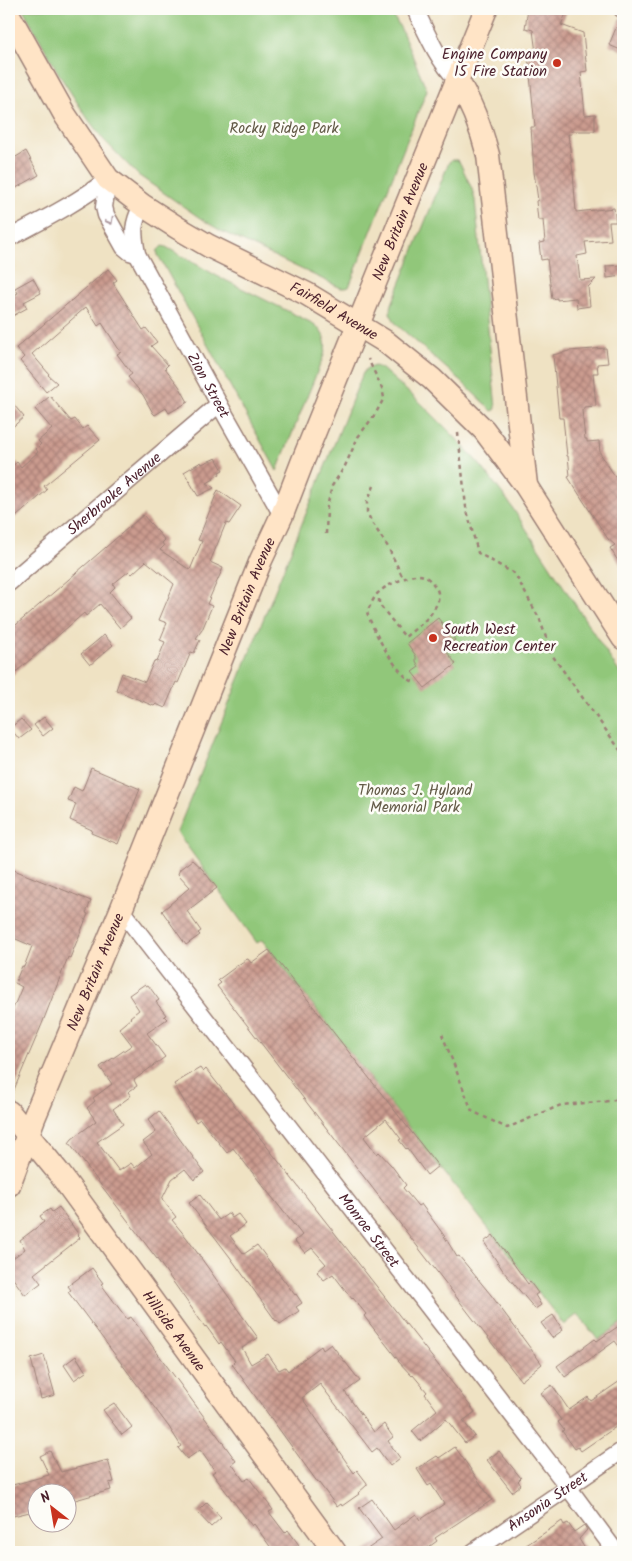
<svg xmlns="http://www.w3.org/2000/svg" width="632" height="1561" viewBox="0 0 632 1561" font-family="Kalam,sans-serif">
  <defs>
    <pattern id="building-cross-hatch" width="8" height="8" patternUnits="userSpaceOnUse" patternTransform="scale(1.25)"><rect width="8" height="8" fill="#cb9b8f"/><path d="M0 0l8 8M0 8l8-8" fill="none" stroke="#a77e75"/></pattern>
  </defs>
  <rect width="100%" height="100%" fill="#fdfcf7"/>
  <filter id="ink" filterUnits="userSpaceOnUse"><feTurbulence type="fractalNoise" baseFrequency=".02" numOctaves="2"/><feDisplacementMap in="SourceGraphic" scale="10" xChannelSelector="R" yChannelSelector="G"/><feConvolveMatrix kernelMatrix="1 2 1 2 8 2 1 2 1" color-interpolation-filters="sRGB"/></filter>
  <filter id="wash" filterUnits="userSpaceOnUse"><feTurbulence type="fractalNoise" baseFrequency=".0096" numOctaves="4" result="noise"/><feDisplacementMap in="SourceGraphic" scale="20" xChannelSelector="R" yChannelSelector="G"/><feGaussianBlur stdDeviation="1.12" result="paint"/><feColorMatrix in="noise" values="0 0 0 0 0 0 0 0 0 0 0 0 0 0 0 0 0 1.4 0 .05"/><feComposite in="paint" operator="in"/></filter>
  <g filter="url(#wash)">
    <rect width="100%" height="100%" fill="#efe2c3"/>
    <g fill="#91c77a" stroke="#6e7352">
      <path d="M23,9H389L401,29L427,90L349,287L346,288H341L221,231L200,218L138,175L103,139L88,119L60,76Z"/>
      <path d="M452,160H457L460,163L472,189L475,200L496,408L495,410L492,411L462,382L396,324L390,313L392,304L449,162Z"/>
      <path d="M162,246L166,247L217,276L314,324C324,333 328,342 324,355L277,471L158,255L157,251Z"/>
      <path d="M375,366L381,368L423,405L453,435L482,467L508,501L623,678V1322L598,1340L578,1314L564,1325L262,940L257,943L177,832L363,373L367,368Z"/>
    </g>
    <g id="blocks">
      <g fill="url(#building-cross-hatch)">
        <path d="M528,9H568L561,25L583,33L587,71L581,72L585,115L595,114V131H571L572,134H568L573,173L576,212L614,208L616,222H609L611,240L585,242L587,254L577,256L580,280L596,279L588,287L590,306L577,308L576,298L557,300V298L552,299L547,259L541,260L539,243L545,242L543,220H538L536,201L538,200L534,172L531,127H535L528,54L536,53L533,30L525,28Z"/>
        <path d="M620,18L623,19V51L609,45Z"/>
        <path d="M26,151L39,175L9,192V161Z"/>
        <path d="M621,265L623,276L607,278L606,266Z"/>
        <path d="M108,269L117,280L113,283L143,330L146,328L157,342L151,346L168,365L165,368L179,386L188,402L169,413L166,408L155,415L153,413L143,395L128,377L132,374L117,354L121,352L118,348L102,323L98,326L86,307L32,354L49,374L48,375L57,383L46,392L20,361L24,357L16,348Z"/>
        <path d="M33,278L41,293L24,302L27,308L9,318V298L18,293L15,288Z"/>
        <path d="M606,348L608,363L597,364L598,373H593L596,406L584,407V409L582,410L585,439H587V442L599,441L600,453L623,489V569L610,548L615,545L608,539L568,477L570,476L568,456H567L563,418H559L553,355L569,351Z"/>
        <path d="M50,396L71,421L75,419L83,429L87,426L100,440L44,486L47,490L9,523V469L17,462L21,467L38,452L36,449L41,444L38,441L52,429L35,409Z"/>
        <path d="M9,399L24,417L9,430Z"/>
        <path d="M216,458L223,470L219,472L220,474L213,478L214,479L207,483L214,488L198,496L184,472L201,462L202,464Z"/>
        <path d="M218,490L241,506L229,524L226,523L210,562L223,568L207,604L212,606L202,630L196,638L200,640L194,653L191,652L178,683L176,682L165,708L156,704L154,706L116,690L122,673L145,682L154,661L157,662L165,642L160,640L167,623L159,620L174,584L146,561L132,574L129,571L113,584L115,587L110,592L131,618L120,628L100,604L86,616L84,613L9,678V631L143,515L165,540L162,543L164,546L160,550L190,570L202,541L198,540Z"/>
        <path d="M438,618L455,640L444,648L456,664L425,688L412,672L419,667L416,661V656L407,643Z"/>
        <path d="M104,635L113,645L90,665L81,654Z"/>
        <path d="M44,717L53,728L43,736L34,725Z"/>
        <path d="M21,719L31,730L19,739L10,728Z"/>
        <path d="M91,768L140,789L118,844L91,833L92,830L70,820L76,804L68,801L74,787L82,791Z"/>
        <path d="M192,860L203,870L217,888L187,911L201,931L198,933L200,935L186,945L162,911L190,887L178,874L180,869Z"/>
        <path d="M9,868L91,901L86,913L88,914L70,958L68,957L42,1024L10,1099H9V1009L12,1011L22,987L15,983L22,966L24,967L32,946L9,936Z"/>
        <path d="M269,950L438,1166L427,1175L407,1148L406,1149L399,1140L401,1139L386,1119L364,1137L377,1154L379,1152L391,1165L406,1185L403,1188L418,1206L421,1204L443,1234L457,1257L459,1256L491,1295L542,1364L521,1381L217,986L221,983L218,980L245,960L248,959L251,963Z"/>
        <path d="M145,984L146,986L148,985L159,1000L156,1002L166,1015L164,1016L167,1019L147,1033L165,1057L134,1080L137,1086L128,1092L131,1096L113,1109L123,1124L97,1142L119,1171L131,1163L135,1168L152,1154L143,1142L156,1132L148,1120L159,1111L204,1172L194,1180L185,1169L172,1179L162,1199L176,1217L172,1220L186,1237L258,1338L242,1348L251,1364L268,1354L279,1370L285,1367L288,1371L321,1346L323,1350L331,1344L360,1381L345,1392L374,1432L384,1424L393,1437L388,1441L400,1458L390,1466L377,1448L372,1452L320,1384L302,1398L354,1473L357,1470L367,1483V1485L358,1493L359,1494L342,1506L341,1504L337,1507L319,1483H318L232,1364L235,1361L221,1342L219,1344L206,1326L205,1327L157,1259L69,1143L72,1139L96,1121L87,1108L95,1101L93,1098L112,1084L100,1067L132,1045L119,1028L131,1018L130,1017L139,1010L129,995Z"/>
        <path d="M200,1068L203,1072L206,1069L475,1412L463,1421L475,1436L465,1443L446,1419L420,1441L412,1431L437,1410L425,1394L427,1392L413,1375L412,1376L398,1361H399L367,1320L364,1316L366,1314L353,1298L352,1299L333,1274L324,1280L317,1272L326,1264L312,1248L305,1253L295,1241L302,1235L233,1148L227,1153L200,1119L196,1122L174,1084Z"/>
        <path d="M200,1195L219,1220L229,1213L232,1218L238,1214L246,1224L230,1236L244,1254L257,1245L295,1295L296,1294L302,1303L296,1307L299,1311L280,1324L277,1320L276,1321L230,1257L189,1203Z"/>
        <path d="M59,1207L79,1235L78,1236L80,1238L34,1274L41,1283L25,1295L9,1273V1261L25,1249L20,1240L44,1222L40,1216L50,1209L52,1212Z"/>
        <path d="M493,1235L528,1284L530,1282L538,1293L535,1295L541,1305L535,1309L504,1272L484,1242Z"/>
        <path d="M92,1268L103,1283L101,1284L127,1319L131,1317L210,1425L236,1461L232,1464L244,1481L249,1478L273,1510L269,1512L285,1533L288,1530L299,1545L295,1548L298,1552H274L254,1524L252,1526L212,1473L215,1471L200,1450L187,1459L178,1448L181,1446L169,1427L68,1292L71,1290L68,1286Z"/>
        <path d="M553,1315L563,1330L552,1338L541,1323Z"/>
        <path d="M623,1323V1352L615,1341L565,1377L557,1366L580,1349V1350L595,1339L597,1341Z"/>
        <path d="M44,1355L55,1395L41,1399L31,1359Z"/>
        <path d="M76,1356L86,1372L74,1380L64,1365Z"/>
        <path d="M623,1379V1422L581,1451L578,1447L575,1449L562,1431L564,1430L558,1422L561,1420L541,1393L552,1385L569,1410L588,1397L591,1401Z"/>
        <path d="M114,1403L132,1427L122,1435L103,1410Z"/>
        <path d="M455,1447L492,1500L435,1538L437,1541L422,1552H363L382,1539L359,1508L372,1499L394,1530L416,1514L420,1520L444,1504L431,1484L428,1486L417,1469L437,1456L439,1458Z"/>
        <path d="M50,1451L61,1472L108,1460L114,1482L109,1483L111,1490L68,1502V1494H38V1510L9,1517V1486L49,1475L40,1456Z"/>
        <path d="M499,1451L521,1478L518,1481L521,1485L512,1492L487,1460Z"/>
        <path d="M207,1502L221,1518L211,1527L197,1512Z"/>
        <path d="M562,1521L564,1525L568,1523L574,1532L584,1525L587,1530L579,1539L587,1552H516Z"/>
      </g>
    </g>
  </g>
  <g filter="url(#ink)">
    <use href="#blocks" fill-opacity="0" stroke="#9c8077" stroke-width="1"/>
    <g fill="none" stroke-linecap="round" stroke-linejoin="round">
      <defs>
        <g id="street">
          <path d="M415,9C427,34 438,60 457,80"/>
          <path d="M622,9H623"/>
          <path d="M108,179L104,207L106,215L124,247L130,252L137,254"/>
          <path id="s1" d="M142,205C132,225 133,232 137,254L219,404L282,515"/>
          <path d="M9,238C43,220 77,203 108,179"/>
          <path id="s2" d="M9,583L219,404"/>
          <path id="s3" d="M121,910L568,1487L616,1552"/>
          <path id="s4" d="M473,1552L623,1450"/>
        </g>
        <g id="secondary">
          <path id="s5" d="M9,15L65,115L108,179L142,205L178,228L209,246L307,294L386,342L432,379L484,430L526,486L623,638"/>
          <path d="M457,80C472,104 481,128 488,155L526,485"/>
          <path id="s6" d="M9,1112L59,1173L335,1552"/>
          <path id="s7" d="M9,1185L34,1118L121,910L261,560L282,515L302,463L486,9"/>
        </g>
      </defs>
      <use href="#street" stroke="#9c8077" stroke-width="19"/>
      <use href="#secondary" stroke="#9c8077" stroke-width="25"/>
      <g stroke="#9c8077" stroke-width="2.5" stroke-dasharray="4 4" stroke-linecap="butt">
        <path d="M458,433L466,507L478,553L515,574L540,620L552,655L623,754"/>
        <path d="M374,486L367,502V512L371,521L388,547L403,578"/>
        <path d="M326,534L327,507L332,486L345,466L358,437L376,413L384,398L382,388L368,359"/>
        <path d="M379,599V604L405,637C416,628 432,617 437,603C440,596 438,590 434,585C422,569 412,575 396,582C389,585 383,588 377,594C373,599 370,606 367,612C372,629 397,676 414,682"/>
        <path d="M442,1034L472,1111L507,1128L561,1105L610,1101L623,1098"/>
      </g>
      <use href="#street" stroke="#fff" stroke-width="16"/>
      <use href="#secondary" stroke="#ffe4c6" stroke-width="22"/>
    </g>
    <defs><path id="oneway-chevron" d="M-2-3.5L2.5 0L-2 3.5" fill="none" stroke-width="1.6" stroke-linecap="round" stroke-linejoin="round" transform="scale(1.25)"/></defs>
    <use stroke="#ae9aa0" href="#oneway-chevron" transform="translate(110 221) rotate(62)"/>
  </g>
  <g fill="#c8321e" stroke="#fdfcf7" stroke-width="2">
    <circle cx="557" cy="63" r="5"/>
    <circle cx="433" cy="638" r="5"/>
  </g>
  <g text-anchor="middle" stroke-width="5" stroke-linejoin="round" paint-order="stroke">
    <g font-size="15" fill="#4a1f2b" stroke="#fdfcf7" text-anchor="end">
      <text x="547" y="59">Engine Company<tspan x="547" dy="17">15 Fire Station</tspan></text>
      <text x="443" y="634" text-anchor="start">South West<tspan x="443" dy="17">Recreation Center</tspan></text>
    </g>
    <g font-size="15" fill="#635a47" stroke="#fdfcf7">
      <text x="284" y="133">Rocky Ridge Park</text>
      <text x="415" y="795">Thomas J. Hyland<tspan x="415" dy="17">Memorial Park</tspan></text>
    </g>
    <g font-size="15" fill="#4a1f2b" stroke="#fdfcf7">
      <text dy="5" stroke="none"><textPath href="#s7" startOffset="1040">New Britain Avenue</textPath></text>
      <text dy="5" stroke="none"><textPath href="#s5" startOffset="454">Fairfield Avenue</textPath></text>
      <text dy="5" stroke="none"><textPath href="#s1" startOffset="200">Zion Street</textPath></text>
      <text dy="5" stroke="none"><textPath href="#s2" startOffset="138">Sherbrooke Avenue</textPath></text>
      <text dy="5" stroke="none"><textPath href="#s7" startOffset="635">New Britain Avenue</textPath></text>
      <text dy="5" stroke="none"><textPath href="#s7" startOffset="230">New Britain Avenue</textPath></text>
      <text dy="5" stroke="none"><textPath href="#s3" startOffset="405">Monroe Street</textPath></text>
      <text dy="5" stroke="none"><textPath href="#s6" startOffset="274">Hillside Avenue</textPath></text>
      <text dy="5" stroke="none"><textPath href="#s4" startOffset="90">Ansonia Street</textPath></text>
    </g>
  </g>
  <rect width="632" height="1561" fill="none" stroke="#fdfcf7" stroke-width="30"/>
  <g transform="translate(52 1508) rotate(329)"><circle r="24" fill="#fdfcf7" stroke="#b5a4a5"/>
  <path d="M0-4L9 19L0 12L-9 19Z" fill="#c8321e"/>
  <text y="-8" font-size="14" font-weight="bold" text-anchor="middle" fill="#4a1f2b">N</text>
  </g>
</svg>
